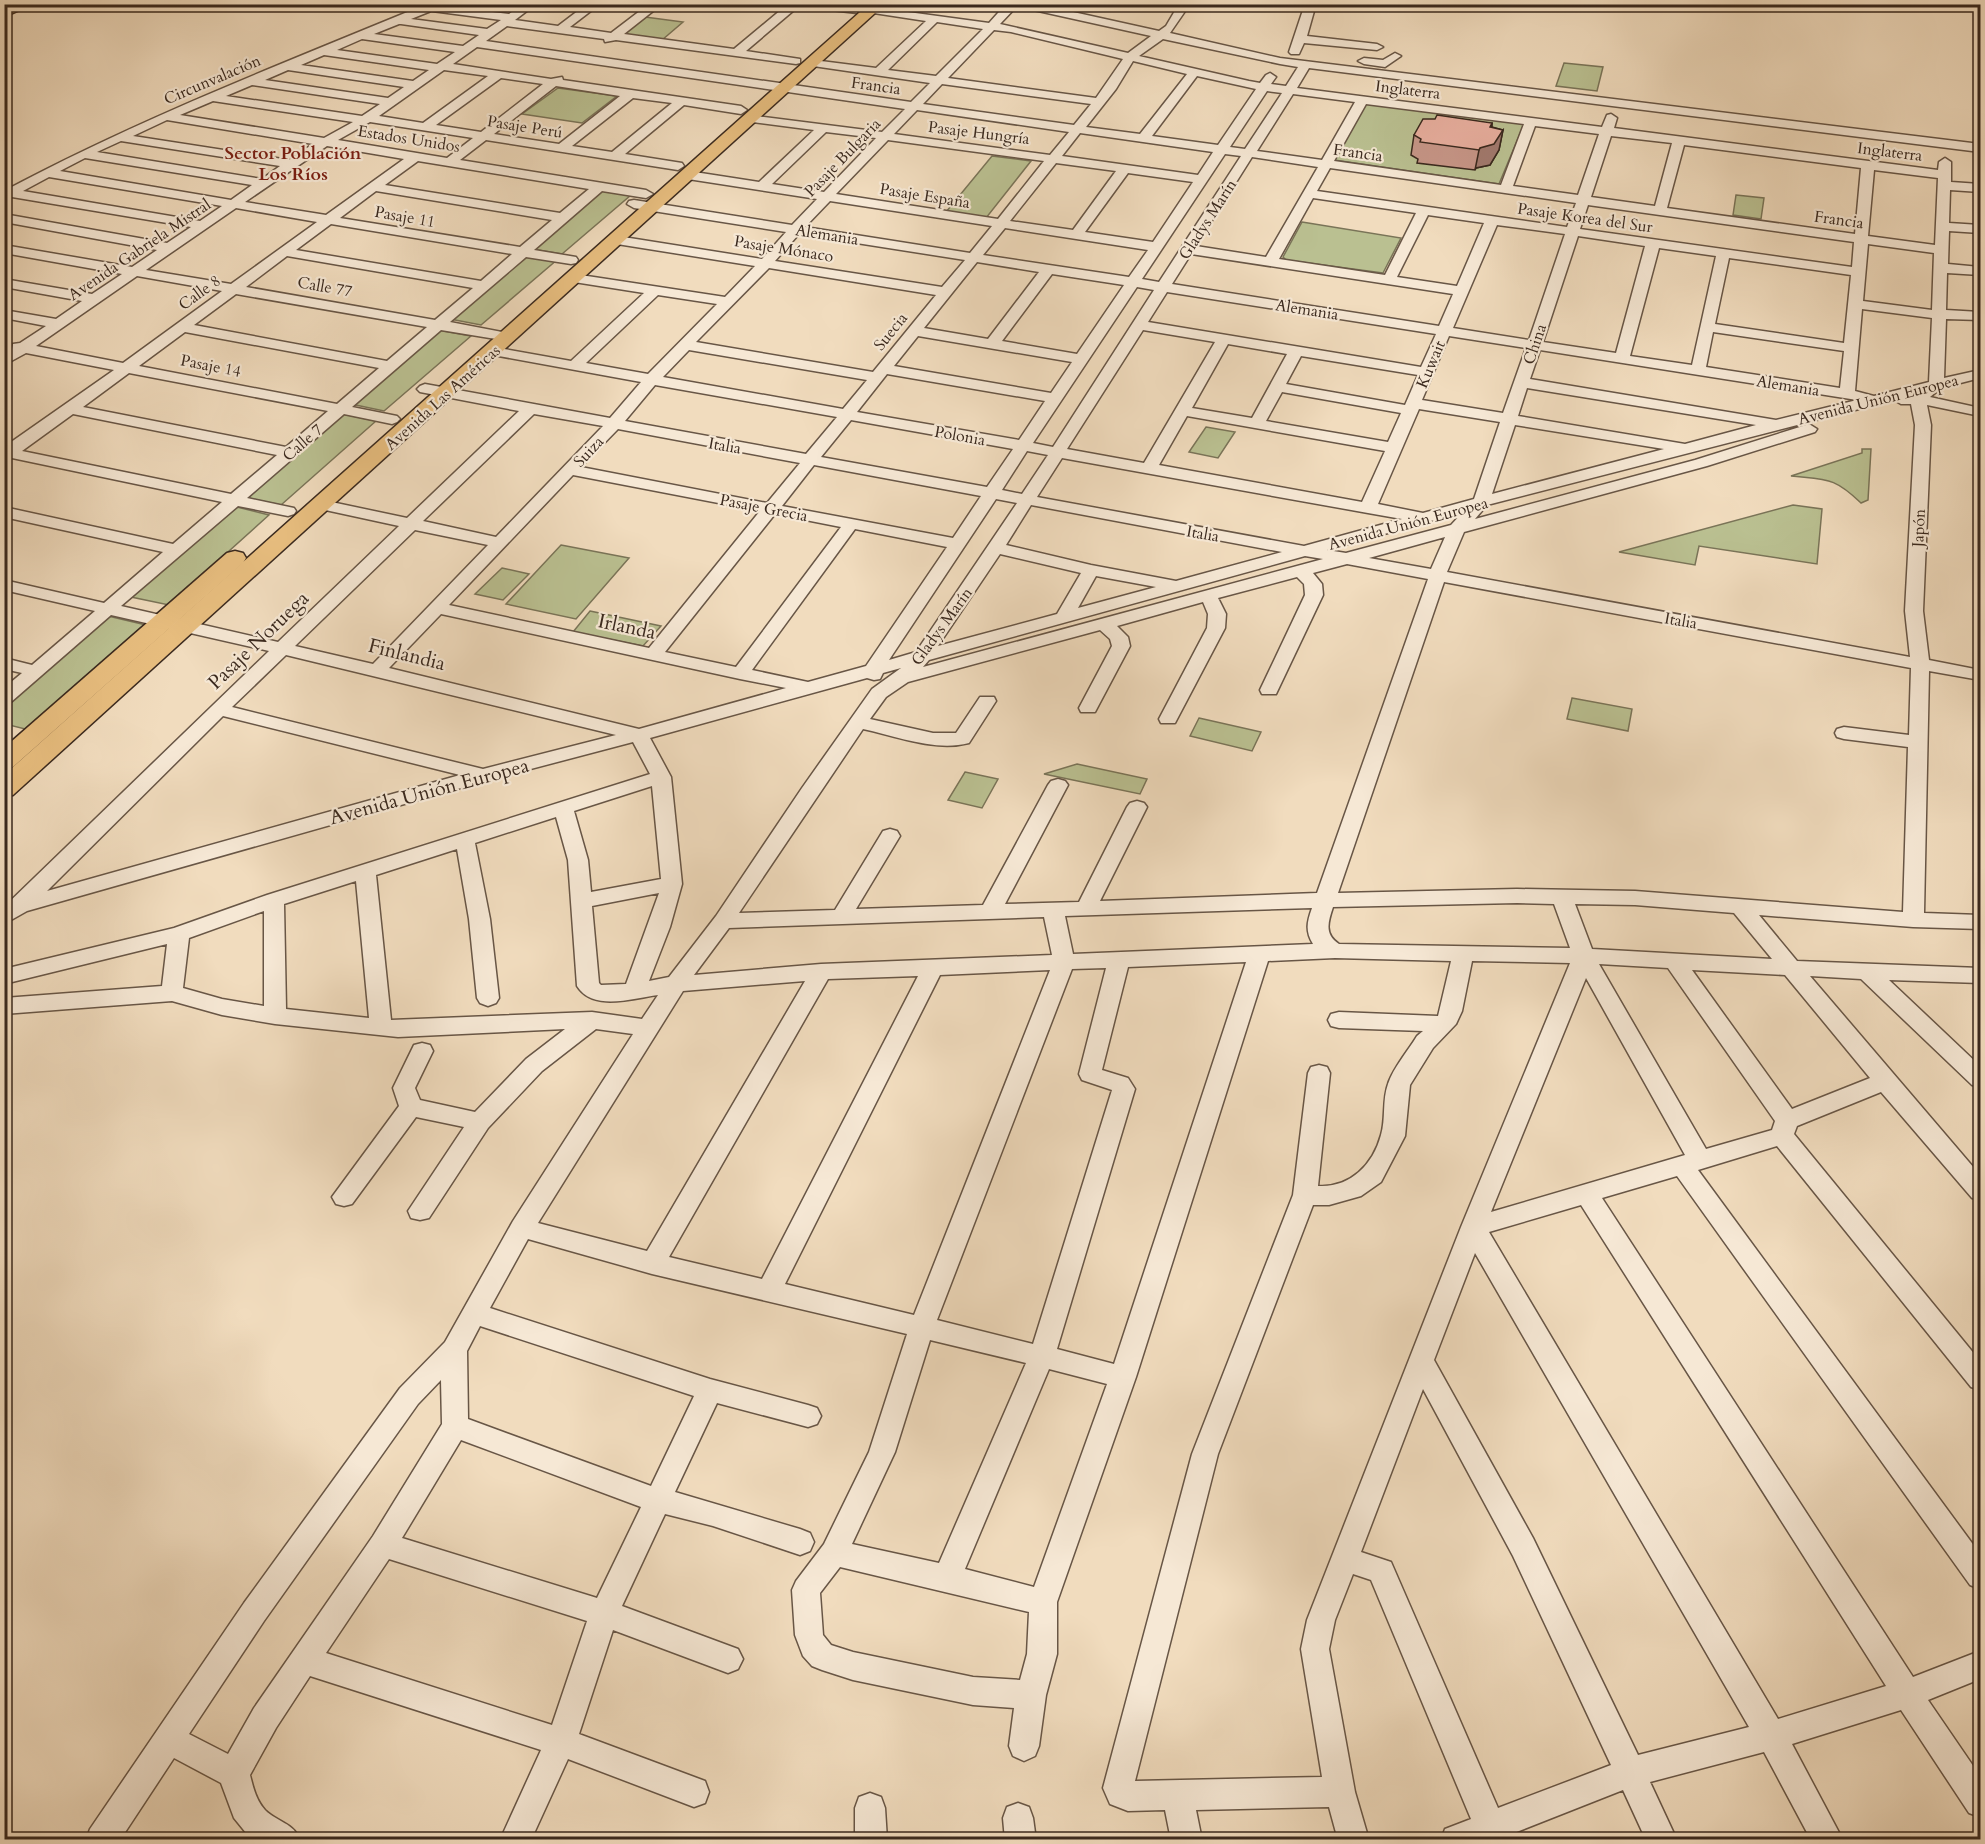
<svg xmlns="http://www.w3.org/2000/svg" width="1985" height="1844" viewBox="0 0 1985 1844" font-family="Cardo,serif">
  <rect width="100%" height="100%" fill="#f1dcbe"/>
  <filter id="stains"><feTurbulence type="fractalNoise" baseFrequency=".00333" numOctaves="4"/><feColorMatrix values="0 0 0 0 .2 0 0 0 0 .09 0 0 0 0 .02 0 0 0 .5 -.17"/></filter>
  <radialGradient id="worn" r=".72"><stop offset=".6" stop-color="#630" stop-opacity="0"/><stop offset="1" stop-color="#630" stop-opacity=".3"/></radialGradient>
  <g fill="#bac091" stroke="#7a7458" stroke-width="1.5">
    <path d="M645,17L683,22L662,40L623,35Z"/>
    <path d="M1564,63L1603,67L1597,91L1556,86Z"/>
    <path d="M558,88L617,96L582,123L522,114Z"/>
    <path d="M1366,103L1524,124L1499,184L1334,160Z"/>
    <path d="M992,156L1031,161L986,218L946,212Z"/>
    <path d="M602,191L631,195L562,254L532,249Z"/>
    <path d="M1736,195L1764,198L1761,219L1733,215Z"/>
    <path d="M1302,222L1401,238L1383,273L1286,260L1283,257Z"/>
    <path d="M527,254L558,259L481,325L450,319Z"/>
    <path d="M438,330L471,336L384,411L351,404Z"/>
    <path d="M338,413L376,421L281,505L243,497Z"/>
    <path d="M1206,427L1235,432L1218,458L1189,452Z"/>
    <path d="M1862,449H1871L1868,500L1861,503C1834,477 1828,480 1791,476L1862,453Z"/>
    <path d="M1793,505L1822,509L1817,564L1699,546L1695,565L1619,552Z"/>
    <path d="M233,506L269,515L169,605L131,597Z"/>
    <path d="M561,545L629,558L576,619L506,604Z"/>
    <path d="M502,568L529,574L503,600L475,594Z"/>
    <path d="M590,611L661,626L643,646L573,632Z"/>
    <path d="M108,616L146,625L29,730L5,724L4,707Z"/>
    <path d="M1572,698L1632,709L1628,731L1567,719Z"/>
    <path d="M1199,718L1261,732L1252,751L1190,736Z"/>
    <path d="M1077,764L1147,779L1140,794L1044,774Z"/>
    <path d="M965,772L998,779L982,808L948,800Z"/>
  </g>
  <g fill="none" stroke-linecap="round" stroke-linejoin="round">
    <defs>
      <g id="minor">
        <path d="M427,4H443L442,6L509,14L523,4H536L515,20L558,26L587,4H600L570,27L611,33L649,4H662L624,34L734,49L788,4C811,4 834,3 857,9V13L805,7L800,5L746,51L800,59V63L796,64L616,40L605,42L604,39L507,26L486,41L911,102L930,83L813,66L807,63L813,60L876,68L926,21L867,12L866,10L871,7L989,23L1006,4H1037L1159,31L1166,26L1179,4H1190L1170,33L1280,58L1980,144V152L1309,68L1297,88L1602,127L1607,115L1611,114L1617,118L1614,128L1938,170L1939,162L1945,158L1951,162V182L1980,184V192L1950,190L1949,223L1980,225V233L1949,231L1948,264L1980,267V275L1947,273L1946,310L1980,312V320L1946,319L1944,378L1980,370V378L1941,388L1930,397L1980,408V416L1927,405L1931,425L1923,611L1929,660L1980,670V680L1929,671L1924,913L1980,915V929L1913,927L1759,915L1797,961L1980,968V983L1889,980L1980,1066V1087L1972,1085L1861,979L1810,976L1980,1175V1200L1972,1198L1881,1092L1797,1126L1794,1134L1980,1361V1390L1971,1387L1777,1146L1698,1170L1980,1554V1589L1970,1585L1677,1176L1602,1198L1913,1677L1980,1651V1679L1928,1700L1980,1776V1817L1969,1813L1901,1710L1792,1744L1843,1840H1811L1764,1752L1650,1782L1677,1840H1646L1623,1790L1509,1835L1511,1840H1441L1445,1829L1471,1819L1371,1580L1353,1574L1335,1620L1329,1649L1355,1792L1369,1840H1338L1329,1807L1196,1810L1202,1840H1171L1165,1810L1128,1811L1110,1804L1103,1788L1192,1454L1293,1195L1308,1073L1311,1067L1319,1065L1327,1067L1330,1073L1318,1186C1350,1188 1373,1165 1381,1135C1386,1119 1382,1100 1388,1084C1393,1068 1408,1051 1417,1036L1423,1031L1339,1028L1331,1026L1328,1020L1331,1014L1339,1012L1438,1016L1451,961L1335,958L1268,961L1136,1377L1057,1602V1654L1046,1695L1039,1746L1035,1756L1024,1761L1013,1756L1009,1746L1014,1708L973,1705L853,1680L822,1670L812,1666L803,1656L795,1635L792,1590L796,1581L824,1544L869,1452L907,1334L652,1274L528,1239L490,1308L710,1379L808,1405L817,1408L821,1416L817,1424L808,1427L717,1403L675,1492L800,1529L810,1533L814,1542L810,1551L800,1555L713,1526L665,1514L622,1606L738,1649L743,1659L738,1669L728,1673L613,1630L579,1734L705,1781L709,1792L705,1803L694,1807L568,1759L531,1840H500L541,1750L310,1676L276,1728L250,1775C253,1787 256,1800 265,1810C277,1822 294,1823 300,1840L251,1839L234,1818L221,1783L174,1758L120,1840H86L90,1829L244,1603L400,1388L445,1342L513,1221L633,1034L596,1029L542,1071L488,1128L429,1218L420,1220L411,1218L408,1211L464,1127L416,1117L352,1204L344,1206L336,1204L332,1197L399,1106L393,1088L414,1045L422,1043L430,1045L433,1051L415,1088L420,1100L475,1112L526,1059L565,1029L398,1037L275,1024L222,1015L172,1001L4,1014V998L162,986L167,944L4,984V969L174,928L267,895L650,774L633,742L489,780L27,911L4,924V907L269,651L111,615L11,702L4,703V688L22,673L4,669V658L32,665L95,611L4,590V580L104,603L163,552L4,517V507L173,544L222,502L12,458L4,462V447L114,370L26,353L4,365V354L12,349L13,344L20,343L46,326L4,318V310L56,319L82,301L4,287V279L92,294L122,274L4,253V245L132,267L157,250L4,222V214L167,243L191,227L12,197L4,200V191C141,118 284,63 427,4ZM1017,6L1020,7L1151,36L1128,53L1000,24ZM431,11H432L501,20L487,29L411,19ZM937,22L983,29L936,76L888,70ZM399,24H401L479,35L463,46L374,34ZM994,30L1011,32L1123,59L1096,98L948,78ZM362,39L455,52L437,64L337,50ZM1163,39L1280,64L1298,67L1286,86L1271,84L1276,77L1270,73L1266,75L1260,83L1249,81L1139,56ZM477,47L905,109L882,132L748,115L746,118L752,122L814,130L759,182L688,171L682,175L688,179L817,199L792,225L634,200L629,201L627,204L634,208L786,232L762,259L617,236L612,237L610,240L617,244L755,266L725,297L574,274L569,275L567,278L569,281L574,282L644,293L571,361L493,347L486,351L493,355L641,382L610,418L425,384L420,386L417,389L420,392L519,411L407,518L322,500L316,502L314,505L316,508L399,526L278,642L121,606L238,506L288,516L294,514L296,511L294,508L247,498L344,414L392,424L397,422L400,419L397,416L352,407L441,330L508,341L513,340L515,337L513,334L450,322L526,257L571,264L576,263L578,260L576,257L534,250L602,191L646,198L653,194L646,190L460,160L486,140L678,170L684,166L682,163L625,154L684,105L741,114L747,110L741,106L563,80L562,77L551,79L453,64ZM324,55L429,70L413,81L301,65ZM1133,61L1187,74L1140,134L1086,127L1116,89ZM288,70L404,87L388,98L265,80ZM444,70L488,76L423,123L379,116ZM1197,76L1256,89L1218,145L1152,136ZM501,78L543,84L481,132L436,125ZM942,84L1091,104L1074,125L923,104ZM252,85L380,104L362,116L226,96ZM556,86L620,96L559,144L494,134ZM1267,91L1282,93L1245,149L1230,147ZM1293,94L1355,102L1322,160L1257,151ZM633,98L672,103L612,152L572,146ZM213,101L353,122L324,138L180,115ZM1366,104L1524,124L1501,185L1334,161ZM917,110L1069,132L1050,155L894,134ZM167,120L313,144L289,160L133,136ZM370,122L473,138L447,158L338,140ZM1535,126L1599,134L1578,195L1513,186ZM826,132L876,138L824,192L772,184ZM1080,133L1213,152L1198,175L1062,156ZM1611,136L1672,143L1655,206L1591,197ZM888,140L1044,161L998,219L836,194ZM121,141L280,166L262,179L97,152ZM1684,145L1861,168L1855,234L1667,208ZM327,146L404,159L326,215L245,202ZM1225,154L1241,156L1159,282L1142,279ZM1252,157L1318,167L1266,257L1196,246ZM85,158L252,185L231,200L60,171ZM418,161L589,189L560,213L385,185ZM1056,163L1116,171L1073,230L1010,221ZM1330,168L1576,203L1567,227L1317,191ZM1874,170L1938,178L1935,245L1868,236ZM1128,173L1193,182L1153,242L1085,232ZM49,177L222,206L200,221L23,191ZM376,191L552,220L520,247L340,218ZM1313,198L1416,213L1385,275L1279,259ZM830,201L992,226L970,253L805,227ZM1588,205L1854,242L1852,267L1580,229ZM236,208L317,222L231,284L146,270ZM1428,215L1484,223L1457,286L1397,277ZM331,224L512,254L481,281L296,250ZM1497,225L1565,234L1529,340L1453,328ZM1005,228L1148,250L1129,277L983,255ZM799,234L965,260L942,287L775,261ZM1578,236L1645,246L1616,353L1543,342ZM1868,244L1934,253L1932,310L1863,301ZM1659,248L1716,256L1692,365L1630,356ZM1191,254L1453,294L1439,326L1172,284ZM287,256L473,288L435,320L246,287ZM1729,258L1851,275L1844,343L1715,324ZM977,262L1039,272L988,339L924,328ZM769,268L936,295L873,372L696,342ZM1052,274L1124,285L1077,354L1002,341ZM137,276L222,291L123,363L36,346ZM1137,287L1154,290L1053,447L1033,443ZM1167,292L1436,334L1421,367L1148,322ZM236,294L427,327L387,361L194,325ZM658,295L717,304L648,374L586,363ZM1862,309L1932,318L1929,382L1874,396L1855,391ZM1143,330L1215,342L1144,463L1067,449ZM185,332L379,368L337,404L139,366ZM1713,332L1844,351L1840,388L1706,367ZM918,336L1072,362L1051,393L894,366ZM1449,336L1526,348L1503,413L1422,400ZM1228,344L1287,354L1252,418L1192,408ZM689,350L867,380L843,409L663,377ZM1540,350L1857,400L1776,420L1530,379ZM1301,356L1418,375L1405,405L1286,384ZM129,373L328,411L286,447L83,407ZM887,374L1045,401L1019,440L857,412ZM655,385L837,417L806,454L625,421ZM1527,388L1756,425L1685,444L1518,416ZM1282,392L1401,413L1388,442L1266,421ZM1894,400L1901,404H1911L1915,425L1905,611L1910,657L1447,572L1464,532L1707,466L1815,432L1817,429L1809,424L1803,426L1695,460L1475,519L1487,505ZM1419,409L1500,422L1474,499L1423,513L1378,504ZM73,414L277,455L231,494L22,451ZM534,414L603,426L496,537L423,521ZM1187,416L1385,451L1362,502L1159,465ZM851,420L1013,449L987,487L821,457ZM1515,425L1664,449L1492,494ZM618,429L800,463L767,503L581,467ZM1027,451L1048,455L1022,494L1002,490ZM1062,458L1368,513L1402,519L1304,546L1037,497ZM814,465L981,496L953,538L782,506ZM573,475L760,511L649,648L449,605ZM996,499L1017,503L916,652L889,660ZM1031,505L1282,552L1176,581L1091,565L1006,545ZM1463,512L1451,525L1346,553L1327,550ZM775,514L841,527L736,667L665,652ZM855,529L947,547L866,666L808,682L752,670ZM415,530L488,545L373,664L295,646ZM1445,537L1431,569L1369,558ZM1000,554L1081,573L1057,614L938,646ZM1305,556L1323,559L923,667L929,660ZM1347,564L1428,579L1317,893L1100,901L1147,807L1144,803L1137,801L1130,803L1127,807L1079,902L1005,904L1068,785L1065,781L1058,779L1051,781L1048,785L983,905L856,909L900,836L897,831L890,829L883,831L835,910L739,913L863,729C896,736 935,752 969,743L996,701L994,697H980L956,733H933L870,719L886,697L908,682L1100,630L1110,639L1112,646L1079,708L1081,712H1095L1130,646L1128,637L1117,626L1203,602L1208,614L1207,628L1159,719L1161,723H1175L1225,628L1226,614L1218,598L1297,577L1304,584L1305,595L1260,690L1262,694H1276L1323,595L1322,584L1313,573ZM1096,576L1156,587L1078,608ZM1444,582L1911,668L1909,735L1844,727L1837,729L1835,733L1837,737L1844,739L1908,747L1903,912L1635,891L1517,889L1338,893ZM441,614L740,679L786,688L639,729L389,668ZM286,655L616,735L483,769L232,707ZM901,668L872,689L802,788L716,916L669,977L649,981L670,927L682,884L671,777L650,738L867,678L874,680L880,679L883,673ZM223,716L460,775L47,891ZM652,786L661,879L591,892L588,860L574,811ZM556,817L568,860L577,986C593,1012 634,998 658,995L642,1019L592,1012L391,1020L376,875L457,849L469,919L477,998L480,1003L488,1006L496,1003L499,998L490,919L475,843ZM356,881L369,1018L286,1009L284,904ZM659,893L626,984L601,985L599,983L592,906ZM1517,903L1554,904L1570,948L1339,944C1324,934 1328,922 1333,907ZM1575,904L1635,905L1734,913L1772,959L1592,949ZM1312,908C1307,922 1305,931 1313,944L1073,954L1065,916ZM264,911V1006L222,999L183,988L189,938ZM1044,917L1052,955L821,964L694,975L729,928ZM1472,961L1570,963L1461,1227L1307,1620L1301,1649L1322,1777L1135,1781L1218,1454L1313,1205H1329L1361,1196L1381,1182L1405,1136L1410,1085L1433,1048L1456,1024L1462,1011ZM1246,962L1114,1364L1057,1349L1135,1089L1128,1078L1102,1070L1128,967ZM1599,964L1668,968L1775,1121L1772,1130L1706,1149ZM1106,968L1079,1074L1082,1080L1112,1090L1033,1344L937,1320L1072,969ZM1050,970L914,1315L785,1284L940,975ZM1692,970L1785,975L1870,1078L1792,1109ZM918,976L762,1279L669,1257L828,979ZM1586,978L1685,1155L1491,1212ZM805,981L647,1251L538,1223L683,991ZM1581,1205L1886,1686L1778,1719L1489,1232ZM1475,1253L1749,1727L1638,1755L1533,1538L1434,1360ZM480,1326L694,1396L651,1486L468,1419L467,1351ZM930,1340L1026,1363L939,1563L852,1544L895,1452ZM1049,1369L1107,1384L1034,1587L965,1569ZM441,1380L442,1424L373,1536L254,1708L228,1754L189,1734L264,1621L418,1404ZM1423,1389L1513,1556L1611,1765L1498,1808L1391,1562L1361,1552ZM461,1440L641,1507L597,1598L402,1538ZM389,1559L587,1621L552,1725L326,1653ZM840,1567L1029,1612L1027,1654L1020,1680L973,1677L853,1652L831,1645L823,1635L820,1593Z"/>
        <path d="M1305,4H1316L1307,36L1377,44L1383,47L1377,50L1304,43L1299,54H1291L1289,52Z"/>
        <path d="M1325,4H1353L1354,6L1349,9Z"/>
        <path d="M1395,53L1401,56L1385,67L1364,64L1358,61L1364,58L1383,60Z"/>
        <path d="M870,1793L881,1797L885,1808L887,1840H855V1808L859,1797Z"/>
        <path d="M1018,1803L1029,1807L1033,1818L1036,1840H1005L1003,1818L1007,1807Z"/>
      </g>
      <g id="major">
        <path d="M12,4H33L4,17V8Z"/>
        <path d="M869,4H885L13,795L4,797V775Z"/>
        <path d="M235,551L243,553L246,558L243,563L13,767L4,770V748L227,553Z"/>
      </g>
    </defs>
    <use href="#minor" stroke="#685646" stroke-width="3"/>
    <use href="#major" stroke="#3a291e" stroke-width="3"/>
    <use href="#minor" fill="#f6e8d5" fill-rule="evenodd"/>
    <use href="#major" fill="#e8be7f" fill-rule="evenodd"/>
  </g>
  <path fill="#c79688" stroke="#3a291e" stroke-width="1.5" d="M1492,123V127L1503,130L1499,150L1490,165L1476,168L1475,170L1417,163L1418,159L1411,155L1414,135Z"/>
  <path fill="#a27a6f" stroke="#3a291e" stroke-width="1.5" d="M1492,123L1489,143L1503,130L1499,150L1490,165L1476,168L1475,170L1479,150Z"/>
  <path fill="#e7ae9e" stroke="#3a291e" stroke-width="1.5" d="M1437,115L1492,123L1490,127L1503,130L1494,144L1480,148L1479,150L1420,142L1421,139L1414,135L1423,119H1435Z"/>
  <g text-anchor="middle" stroke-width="4.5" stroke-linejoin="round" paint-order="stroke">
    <g font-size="16" fill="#3a291e" stroke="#f6e8d5">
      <text transform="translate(212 79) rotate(-23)" y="6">Circunvalación</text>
      <text transform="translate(876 85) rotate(8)" y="6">Francia</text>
      <text transform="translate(1408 89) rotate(7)" y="6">Inglaterra</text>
      <text transform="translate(525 126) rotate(9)" y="6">Pasaje Perú</text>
      <text transform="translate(979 132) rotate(7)" y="6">Pasaje Hungría</text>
      <text transform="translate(409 138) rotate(9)" y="6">Estados Unidos</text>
      <text transform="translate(1890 151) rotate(7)" y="6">Inglaterra</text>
      <text transform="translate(1358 152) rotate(8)" y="6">Francia</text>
      <text transform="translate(842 157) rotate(-46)" y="6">Pasaje Bulgaria</text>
      <text transform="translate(925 195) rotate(9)" y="6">Pasaje España</text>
      <text transform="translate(405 216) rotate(10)" y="6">Pasaje 11</text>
      <text transform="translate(1585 217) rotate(8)" y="6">Pasaje Korea del Sur</text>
      <text transform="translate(1207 219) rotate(-57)" y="6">Gladys Marín</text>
      <text transform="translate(1839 219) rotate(8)" y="6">Francia</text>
      <text transform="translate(827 234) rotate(9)" y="6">Alemania</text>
      <text transform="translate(784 248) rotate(9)" y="6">Pasaje Mónaco</text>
      <text transform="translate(139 249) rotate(-34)" y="6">Avenida Gabriela Mistral</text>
      <text transform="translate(325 286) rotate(10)" y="6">Calle 77</text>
      <text transform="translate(199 292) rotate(-36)" y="6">Calle 8</text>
      <text transform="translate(1307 309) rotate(9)" y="6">Alemania</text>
      <text transform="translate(890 331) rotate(-51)" y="6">Suecia</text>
      <text transform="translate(1534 344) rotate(-71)" y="6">China</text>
      <text transform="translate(1430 364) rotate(-67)" y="6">Kuwait</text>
      <text transform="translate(211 365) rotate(11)" y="6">Pasaje 14</text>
      <text transform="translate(1788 385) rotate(9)" y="6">Alemania</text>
      <text transform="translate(442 397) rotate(-42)" y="6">Avenida Las Américas</text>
      <text transform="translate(1878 399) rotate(-14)" y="6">Avenida Unión Europea</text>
      <text transform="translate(960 435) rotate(10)" y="6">Polonia</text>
      <text transform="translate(302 442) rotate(-41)" y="6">Calle 7</text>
      <text transform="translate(725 445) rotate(10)" y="6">Italia</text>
      <text transform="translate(588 451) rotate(-47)" y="6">Suiza</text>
      <text transform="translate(764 507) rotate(11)" y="6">Pasaje Grecia</text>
      <text transform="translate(1408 523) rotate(-15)" y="6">Avenida Unión Europea</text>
      <text transform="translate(1918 528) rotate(-87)" y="6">Japón</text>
      <text transform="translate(1203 533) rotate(10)" y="6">Italia</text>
      <text transform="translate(1681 620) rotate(10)" y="6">Italia</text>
      <text transform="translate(941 626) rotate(-54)" y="6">Gladys Marín</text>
    </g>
    <g font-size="18" font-weight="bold" fill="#7a1f14" stroke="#f6e8d5">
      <text x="293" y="159">Sector Población<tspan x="293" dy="21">Los Ríos</tspan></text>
    </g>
    <g font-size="20" fill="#3a291e" stroke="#f6e8d5">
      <text transform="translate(627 626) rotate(12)" y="7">Irlanda</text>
      <text transform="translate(258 640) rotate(-44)" y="7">Pasaje Noruega</text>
      <text transform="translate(407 654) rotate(14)" y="7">Finlandia</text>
      <text transform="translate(429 791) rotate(-15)" y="7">Avenida Unión Europea</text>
    </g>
  </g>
  <rect width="1985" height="1844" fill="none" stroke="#f1dcbe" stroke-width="24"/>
  <rect x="6" y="6" width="1973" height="1832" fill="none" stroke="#3a291e" stroke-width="3"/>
  <rect x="12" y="12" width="1961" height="1820" fill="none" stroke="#3a291e" stroke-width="1.5"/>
  <rect width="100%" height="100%" filter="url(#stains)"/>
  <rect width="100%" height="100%" fill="url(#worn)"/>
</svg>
